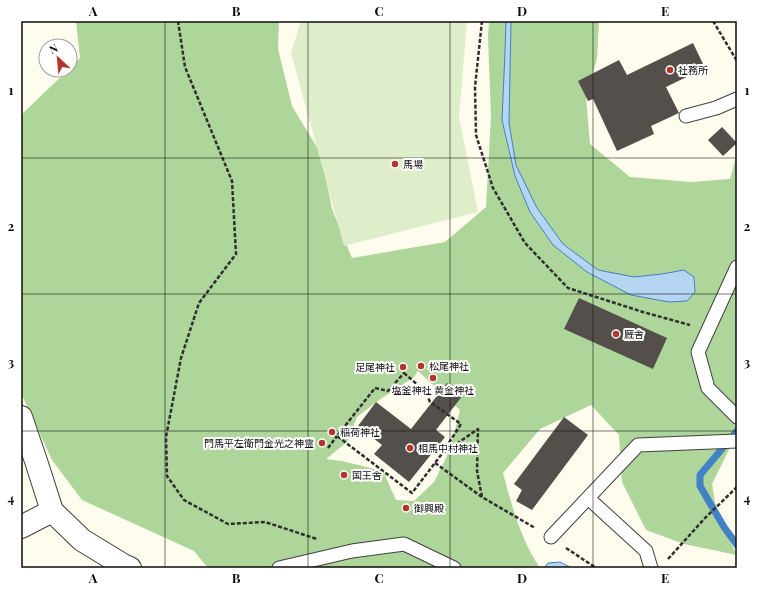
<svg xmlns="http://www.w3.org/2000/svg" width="758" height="589" viewBox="0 0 758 589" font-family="'Playfair Display','Noto Sans JP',serif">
  <rect width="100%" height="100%" fill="#fefced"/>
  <path fill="#aed59a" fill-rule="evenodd" d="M76,21H279L278,49L292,106L321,154L332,209L352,258L445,242L486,207L491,116L488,37L489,21H599L597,59L586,97L590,144L630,177L691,182L730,179L737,154V433L712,484L717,514L737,555L684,544L646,530L622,482L619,435L591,405L540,429L503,473C512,506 521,540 540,568H208L194,551L82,500L52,460L21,393V115L68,70H70V68L80,58ZM418,371L460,410L450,450L434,482L414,501L396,500L383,471L342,461L326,459L347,442L357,417L379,400L414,377Z"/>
  <path fill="#deeeca" d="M301,21H467L459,117L478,212L344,246L291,53Z"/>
  <g fill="#b5d5f2" stroke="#4182c4">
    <path d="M506,21H511L509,123L516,165L537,208L563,244L598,270L634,277L662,274L684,270L694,277L695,292L687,301L669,302L631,295L587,272L553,245L530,212L515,176L502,120L505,52Z"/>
    <path d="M560,562L572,568H544L548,563Z"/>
  </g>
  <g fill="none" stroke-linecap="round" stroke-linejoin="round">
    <path stroke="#4182c4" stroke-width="7" d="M737,431L700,475V486L724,527L737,545"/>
  </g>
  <g fill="#544f4a">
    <path d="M693,43L705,68L666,87L679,113L651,126L654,134L617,151L593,99L588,101L578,81L619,60L627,75Z"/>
    <path d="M722,127L737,143L723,156L708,140Z"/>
    <path d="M579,298L667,338L653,369L564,329Z"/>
    <path d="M447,383L463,395L436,430L445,437L409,482L374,454L382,445L358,426L376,402L411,429Z"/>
    <path d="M564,417L588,435L532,510L516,501L522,490L514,484Z"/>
  </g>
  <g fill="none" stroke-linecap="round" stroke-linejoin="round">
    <defs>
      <g id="service">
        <path d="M686,116L716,108L737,99"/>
        <path d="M737,267L698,352L708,388L737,417"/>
        <path d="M588,498L646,551L651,568"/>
        <path d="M551,537L638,445L737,441"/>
        <path d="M279,568L352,551L404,544L454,568"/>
      </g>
      <g id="minor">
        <path d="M21,417L36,461L52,511"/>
        <path d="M21,527L52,511L82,540L123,565L130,568"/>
      </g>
    </defs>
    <use href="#service" stroke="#404040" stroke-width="15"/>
    <use href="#minor" stroke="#404040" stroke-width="24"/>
    <g stroke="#2f2f2f" stroke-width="2.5" stroke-dasharray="4 2" stroke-linecap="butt">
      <path d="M178,21L185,67L232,181L236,254L199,303L181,358L166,437L167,476L184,500L228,524L265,522L317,539"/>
      <path d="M482,21L475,87L476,135L493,188L525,243L568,288L643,312L690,325"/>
      <path d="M713,21L737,61"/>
      <path d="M404,373L426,392L430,402L461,424L441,455L412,493L337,436L375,388L388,391Z"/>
      <path d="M328,448L337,436"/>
      <path d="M442,454L478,429L477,471L482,497"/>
      <path d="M435,463L482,497L535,528"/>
      <path d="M566,548L596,568"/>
      <path d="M668,559L705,518L737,487"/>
    </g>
    <use href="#service" stroke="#fff" stroke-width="13"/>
    <use href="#minor" stroke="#fff" stroke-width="22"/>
  </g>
  <path fill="none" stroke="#0d0d0d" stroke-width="1" stroke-opacity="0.55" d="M165,21V568M308,21V568M450,21V568M593,21V568M21,158H737M21,294H737M21,431H737"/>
  <g fill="#b3362e" stroke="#fff" stroke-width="1.5">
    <circle cx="670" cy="70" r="4"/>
    <circle cx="395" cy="164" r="4"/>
    <circle cx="616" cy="334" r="4"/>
    <circle cx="421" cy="366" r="4"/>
    <circle cx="403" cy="367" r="4"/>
    <circle cx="433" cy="378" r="4"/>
    <circle cx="332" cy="432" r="4"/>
    <circle cx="322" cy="443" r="4"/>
    <circle cx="410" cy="448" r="4"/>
    <circle cx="344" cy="475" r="4"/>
    <circle cx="406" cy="508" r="4"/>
  </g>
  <g text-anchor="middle" stroke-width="4" stroke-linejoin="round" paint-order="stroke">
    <g font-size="10" fill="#0d0d0d" stroke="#fff" text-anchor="start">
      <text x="678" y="74">社務所</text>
      <text x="403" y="168">馬場</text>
      <text x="624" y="338">厩舎</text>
      <text x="429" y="370">松尾神社</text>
      <text x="395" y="371" text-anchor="end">足尾神社</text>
      <text x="433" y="394" text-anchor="middle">塩釜神社 黄金神社</text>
      <text x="340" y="436">稲荷神社</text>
      <text x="314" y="447" text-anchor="end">門馬平左衛門金光之神霊</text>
      <text x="418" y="452">相馬中村神社</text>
      <text x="352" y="479">国王舎</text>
      <text x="414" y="512">御興殿</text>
    </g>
  </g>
  <rect width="758" height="589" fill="none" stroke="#ffffff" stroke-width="44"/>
  <g transform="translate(58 58) rotate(334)"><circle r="19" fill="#ffffff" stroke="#9e9e9e"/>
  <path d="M0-3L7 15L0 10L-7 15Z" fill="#b3362e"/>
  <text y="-6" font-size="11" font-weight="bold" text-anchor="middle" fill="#0d0d0d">N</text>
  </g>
  <rect x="22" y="22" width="714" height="545" fill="none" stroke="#0d0d0d" stroke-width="1.5"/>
  <g font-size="13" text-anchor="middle" font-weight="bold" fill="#0d0d0d">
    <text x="93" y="16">A</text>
    <text x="236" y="16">B</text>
    <text x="379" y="16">C</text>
    <text x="522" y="16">D</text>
    <text x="665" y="16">E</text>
    <text x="11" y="95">1</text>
    <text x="747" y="95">1</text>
    <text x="11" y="231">2</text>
    <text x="747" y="231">2</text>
    <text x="11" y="367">3</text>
    <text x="747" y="367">3</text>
    <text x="11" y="503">4</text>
    <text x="747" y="503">4</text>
    <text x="93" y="583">A</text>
    <text x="236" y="583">B</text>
    <text x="379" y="583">C</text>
    <text x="522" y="583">D</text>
    <text x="665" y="583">E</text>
  </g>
</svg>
